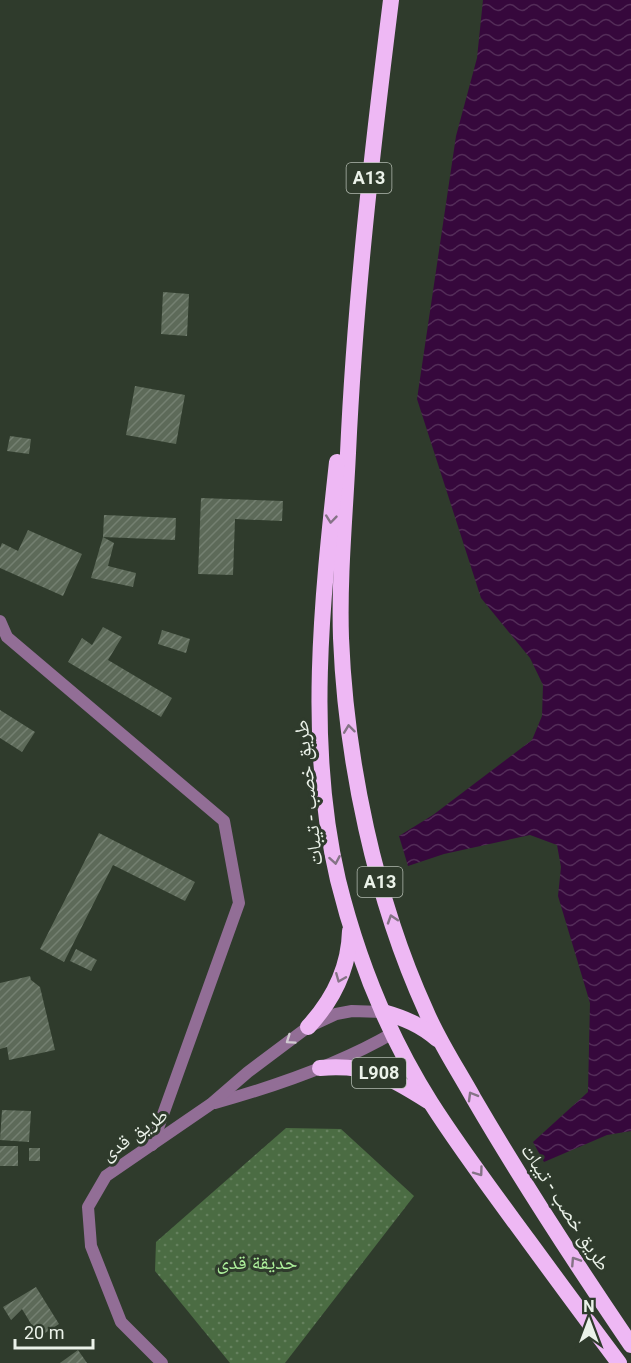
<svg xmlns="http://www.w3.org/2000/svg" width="631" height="1363" viewBox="0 0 631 1363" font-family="Roboto,'Noto Naskh Arabic',sans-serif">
  <defs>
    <pattern id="grass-dots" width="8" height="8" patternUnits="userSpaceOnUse" patternTransform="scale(1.5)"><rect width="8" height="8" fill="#4b6c43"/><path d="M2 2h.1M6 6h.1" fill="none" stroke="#65815e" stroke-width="1.8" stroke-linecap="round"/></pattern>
    <pattern id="water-waves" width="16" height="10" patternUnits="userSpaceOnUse" patternTransform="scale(1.5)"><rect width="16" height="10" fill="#36083c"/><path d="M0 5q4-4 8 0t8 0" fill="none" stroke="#532c58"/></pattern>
    <pattern id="building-hatch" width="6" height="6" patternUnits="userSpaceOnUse" patternTransform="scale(1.5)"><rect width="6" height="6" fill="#5d6a59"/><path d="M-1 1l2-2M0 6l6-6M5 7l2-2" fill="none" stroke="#748071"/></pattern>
  </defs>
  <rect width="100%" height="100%" fill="#2f3b2c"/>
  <path fill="url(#grass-dots)" d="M286,1128L341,1129L414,1196L285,1363H230L155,1271L156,1242Z"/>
  <path fill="url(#water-waves)" d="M483,0H631V1131L607,1135L544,1162L533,1142L588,1092L590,1003L558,896L561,867L557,845L530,835L444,854L408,866L399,836L433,815L532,740L542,716L543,685L530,658L481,598L417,399L456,136L477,58Z"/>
  <g fill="url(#building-hatch)">
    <path d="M163,292L189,294L187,336L161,334Z"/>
    <path d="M135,386L185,395L176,444L126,435Z"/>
    <path d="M10,436L31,439L29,454L7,451Z"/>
    <path d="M201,498L283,501L282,521L235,519L233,575L198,574Z"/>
    <path d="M104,515L176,518L175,540L103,537Z"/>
    <path d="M28,530L82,554L63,596L0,568V548L2,543L18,551Z"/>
    <path d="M103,537L114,543L108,566L136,573L133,587L91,578Z"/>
    <path d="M103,627L122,637L108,660L172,698L161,717L68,662L82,638L92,645Z"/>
    <path d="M162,630L190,639L186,653L158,644Z"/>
    <path d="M0,710L35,732L22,752L0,738Z"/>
    <path d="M99,833L195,882L185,901L113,865L64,962L40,949Z"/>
    <path d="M76,949L97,960L91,971L70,961Z"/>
    <path d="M30,976L31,980L40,987L55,1050L9,1060L7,1047L0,1049V983Z"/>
    <path d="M2,1110L31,1111L29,1142L0,1140Z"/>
    <rect x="0" y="1146" width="18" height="20"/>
    <rect x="29" y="1148" width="11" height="13"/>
    <path d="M36,1287L59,1324L39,1337L22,1309L11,1320L3,1307Z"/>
    <path d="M78,1350L87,1363H60Z"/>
  </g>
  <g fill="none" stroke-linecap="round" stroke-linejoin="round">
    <path stroke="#926e96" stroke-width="12" d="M0,621L7,637L224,821L239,903L152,1145"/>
    <g stroke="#926e96" stroke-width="12">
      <path d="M215,1103C276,1086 338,1065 393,1033"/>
      <path d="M162,1363L121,1322L91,1246L88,1207L106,1176L211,1104L248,1072L308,1027L336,1014L352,1011L383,1012"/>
    </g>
    <g stroke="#eeb8f4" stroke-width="16">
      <path d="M391,0C372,152 355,300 348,453C345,515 339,577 341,638C346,761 375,899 426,1011C439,1042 458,1070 474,1099C523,1183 576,1264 631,1345"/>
      <path d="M337,462C322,599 306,744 338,880C357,957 388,1035 431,1103C461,1150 495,1195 528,1240C558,1281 588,1322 619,1363"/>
      <path d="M383,1012C404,1018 421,1025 437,1039"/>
      <path d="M308,1027C333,1000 349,968 350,931"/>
      <path d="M320,1068C368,1064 389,1076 428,1101"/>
    </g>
  </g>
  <defs><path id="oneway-chevron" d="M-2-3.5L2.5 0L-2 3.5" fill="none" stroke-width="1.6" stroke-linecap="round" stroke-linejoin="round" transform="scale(1.5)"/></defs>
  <g stroke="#857386">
    <use href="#oneway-chevron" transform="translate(331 519) rotate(96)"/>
    <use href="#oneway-chevron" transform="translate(349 729) rotate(-97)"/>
    <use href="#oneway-chevron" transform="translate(335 860) rotate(80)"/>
    <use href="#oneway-chevron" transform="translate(392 919) rotate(-108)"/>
    <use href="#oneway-chevron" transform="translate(340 978) rotate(112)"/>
    <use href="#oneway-chevron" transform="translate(472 1096) rotate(-120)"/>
    <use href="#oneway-chevron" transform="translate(479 1172) rotate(54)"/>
    <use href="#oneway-chevron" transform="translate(575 1261) rotate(-123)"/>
  </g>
  <use stroke="#d0cad0" href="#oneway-chevron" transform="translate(290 1040) rotate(145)"/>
  <g text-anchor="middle" stroke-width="6" stroke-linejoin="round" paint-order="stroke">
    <g fill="#2f3b2c" stroke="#b3bbb0" stroke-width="1.5">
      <rect x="346.5" y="163" width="45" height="30" rx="4.5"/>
      <rect x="357.5" y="867" width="45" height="30" rx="4.5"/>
      <rect x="352" y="1058" width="54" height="30" rx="4.5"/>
    </g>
    <g font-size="18" font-weight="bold" fill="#ebf2e9">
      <text x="369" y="184">A13</text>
      <text x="380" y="888">A13</text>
      <text x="379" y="1079">L908</text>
    </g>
    <g font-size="20" fill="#ebf2e9" stroke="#2f3b2c">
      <text transform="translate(308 793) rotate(-96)" y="7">طريق خصب - تيبات</text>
      <text transform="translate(134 1134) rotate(-35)" y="7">طريق قدى</text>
      <text transform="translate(566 1207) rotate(57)" y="7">طريق خصب - تيبات</text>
    </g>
    <g font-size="20" fill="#aef19c" stroke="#2f3b2c">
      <text x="257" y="1269">حديقة قدى</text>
    </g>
  </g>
  <g transform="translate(589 1321)" stroke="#2f3b2c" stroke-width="4.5" paint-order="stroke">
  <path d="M0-4.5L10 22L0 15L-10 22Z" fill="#ebf2e9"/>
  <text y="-9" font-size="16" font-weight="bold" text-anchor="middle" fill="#ebf2e9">N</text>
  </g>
  <path d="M15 1339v9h78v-9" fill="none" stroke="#ebf2e9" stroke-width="3"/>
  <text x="24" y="1339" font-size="18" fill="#ebf2e9" stroke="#2f3b2c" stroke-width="4.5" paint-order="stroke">20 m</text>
</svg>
